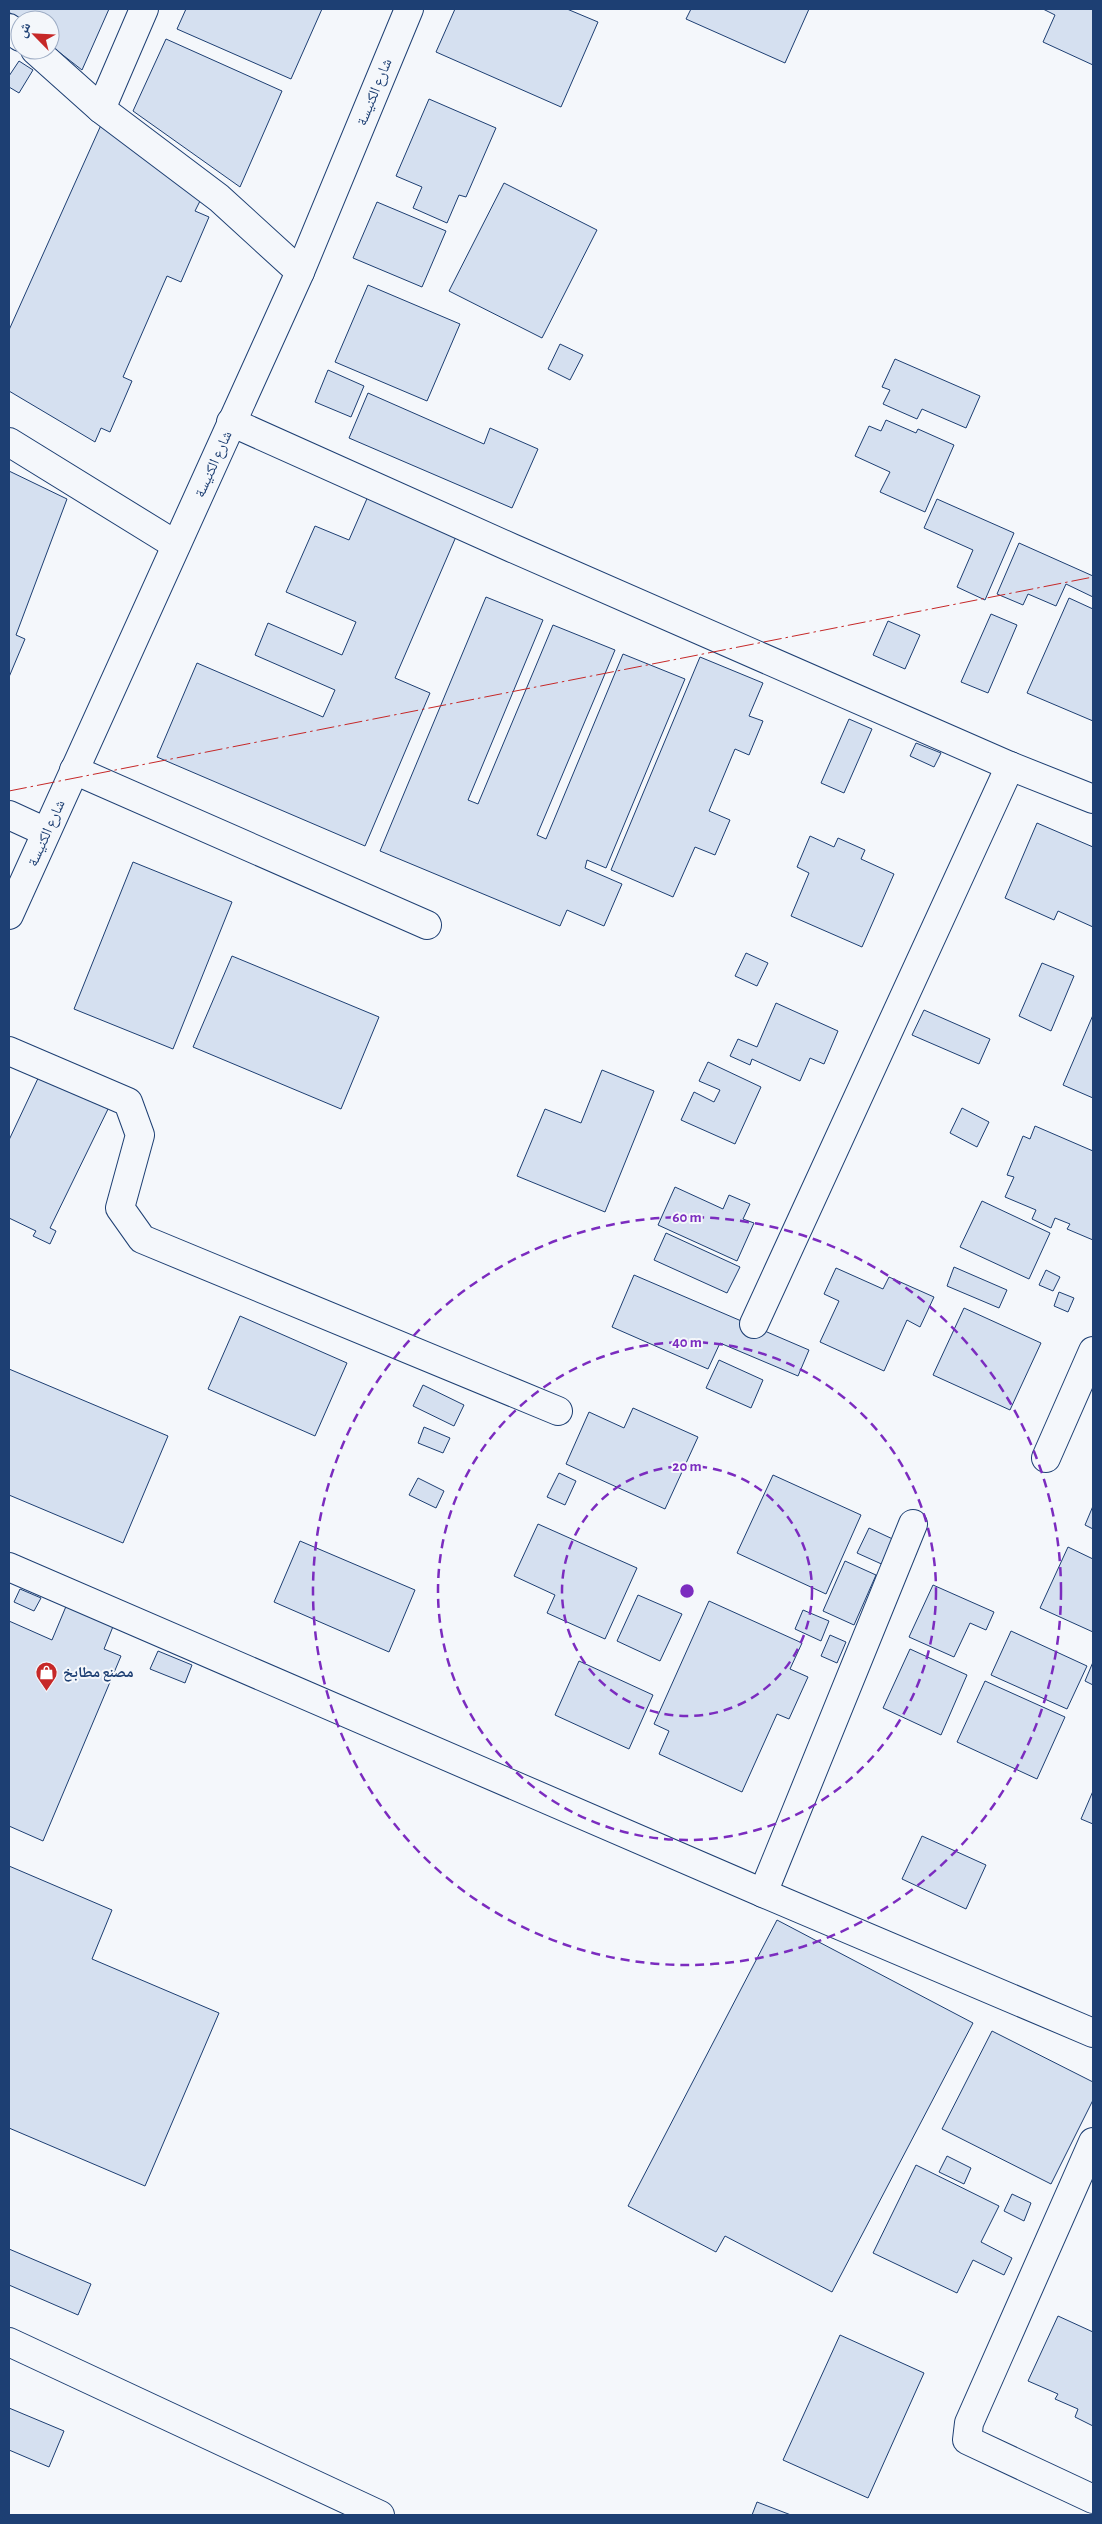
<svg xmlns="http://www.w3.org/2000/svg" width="1102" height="2524" viewBox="0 0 1102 2524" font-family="'Alegreya Sans','Noto Naskh Arabic',sans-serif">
  <rect width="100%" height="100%" fill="#f4f7fb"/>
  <g fill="#d5e0f0" stroke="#1d3f73">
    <path d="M9,9H109L82,70L50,45V20L20,21L9,12Z"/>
    <path d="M186,9H322L291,79L177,29Z"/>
    <path d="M455,9H567L598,22L561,107L436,52Z"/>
    <path d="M691,9H809L785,63L686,19Z"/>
    <path d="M1043,9H1093V65L1043,42L1055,15Z"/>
    <path d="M166,39L282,91L240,187L133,111Z"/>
    <path d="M19,61L33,70L19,93L9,87V76Z"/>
    <path d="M429,99L496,128L466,197L459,195L447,223L413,208L422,187L396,176Z"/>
    <path d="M101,125L201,199L195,211L209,217L181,282L167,276L123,377L132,381L110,432L101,428L95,442L9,391V330Z"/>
    <path d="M504,183L597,230L542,338L449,291Z"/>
    <path d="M377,202L446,231L422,287L353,258Z"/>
    <path d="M368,285L460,324L427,401L335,362Z"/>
    <path d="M560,344L583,355L570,380L548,369Z"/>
    <path d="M895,359L980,396L966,428L922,409L917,419L883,404L890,390L882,387Z"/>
    <path d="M328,370L364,386L351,417L315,402Z"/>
    <path d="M368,393L484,444L490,428L538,449L512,508L349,438Z"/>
    <path d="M886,420L916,433L918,429L954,445L925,512L880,492L890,472L855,456L869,426L881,431Z"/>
    <path d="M9,471L67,499L16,635L25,639L9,677Z"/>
    <path d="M369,494L458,532L395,678L430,693L365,846L157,757L197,663L323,717L335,690L255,655L268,623L342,655L356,622L286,592L315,526L349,540Z"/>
    <path d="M937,499L1014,533L985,600L957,587L973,550L924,528Z"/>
    <path d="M1019,543L1093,576V597L1066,584L1056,606L1028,594L1023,605L997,594Z"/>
    <path d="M486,597L543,620L468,800L478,804L553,625L615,650L537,835L546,839L623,654L685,679L606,868L587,860L585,868L622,884L604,926L567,910L560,926L380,851Z"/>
    <path d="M1069,598L1093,609V721L1027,693Z"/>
    <path d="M991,614L1017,625L988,693L961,682Z"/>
    <path d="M888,621L920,635L905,669L873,655Z"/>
    <path d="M700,657L763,683L749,716L763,721L749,755L735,749L709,811L730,820L715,855L695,847L673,897L611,870Z"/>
    <path d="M849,719L872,729L844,793L821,783Z"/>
    <path d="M916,743L941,753L934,767L910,756Z"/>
    <path d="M1037,823L1093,847V927L1058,911L1054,920L1005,898Z"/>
    <path d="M810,836L834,847L838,838L865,850L861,859L894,874L862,947L791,916L809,873L797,867Z"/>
    <path d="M133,862L232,902L173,1049L74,1009Z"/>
    <path d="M746,953L768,963L757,986L735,976Z"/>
    <path d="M232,956L379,1017L341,1109L193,1047Z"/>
    <path d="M1042,963L1074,976L1051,1031L1019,1016Z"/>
    <path d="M776,1003L838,1031L824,1064L810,1058L800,1081L752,1059L750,1065L730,1056L738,1039L757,1047Z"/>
    <path d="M924,1010L990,1039L979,1064L912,1035Z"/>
    <path d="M1093,1015V1098L1063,1085Z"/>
    <path d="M708,1062L761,1087L735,1144L681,1120L694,1092L714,1102L720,1090L699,1081Z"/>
    <path d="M602,1070L654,1091L605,1212L517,1176L545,1109L581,1123Z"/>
    <path d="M41,1072L110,1105L50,1228L56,1231L50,1244L33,1236L36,1231L9,1218V1140Z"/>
    <path d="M962,1108L989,1122L977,1147L950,1133Z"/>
    <path d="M1035,1126L1093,1151V1240L1067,1229L1070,1224L1055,1218L1051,1228L1032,1219L1036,1210L1005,1197L1014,1177L1007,1175L1023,1136L1030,1139Z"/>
    <path d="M675,1187L723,1209L729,1195L750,1204L743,1219L754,1223L737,1261L658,1225Z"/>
    <path d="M982,1201L1050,1233L1029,1279L960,1247Z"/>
    <path d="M666,1233L740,1267L727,1293L654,1260Z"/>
    <path d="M954,1267L1007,1290L999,1308L947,1286Z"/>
    <path d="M836,1268L883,1289L889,1277L934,1297L920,1327L907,1320L884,1371L820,1342L839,1301L824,1294Z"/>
    <path d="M1046,1270L1060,1277L1053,1291L1039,1285Z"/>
    <path d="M634,1275L809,1350L798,1376L720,1343L708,1369L612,1327Z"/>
    <path d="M1059,1292L1074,1298L1068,1312L1054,1306Z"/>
    <path d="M964,1308L1041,1343L1010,1410L933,1375Z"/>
    <path d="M240,1316L347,1363L315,1436L208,1389Z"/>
    <path d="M719,1360L763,1380L751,1408L706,1388Z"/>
    <path d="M9,1369L168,1436L123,1543L9,1495Z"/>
    <path d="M423,1385L464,1405L454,1426L413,1406Z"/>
    <path d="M633,1408L698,1437L665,1509L566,1464L589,1412L624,1428Z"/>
    <path d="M424,1427L450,1438L443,1453L418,1443Z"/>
    <path d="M559,1473L576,1481L565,1505L547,1497Z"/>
    <path d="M773,1475L861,1515L826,1594L737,1553Z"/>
    <path d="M418,1478L444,1491L436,1508L409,1495Z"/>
    <path d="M1093,1506V1529L1085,1525Z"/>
    <path d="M538,1524L637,1568L605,1639L547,1613L555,1595L514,1576Z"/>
    <path d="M869,1528L897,1541L886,1566L857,1553Z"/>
    <path d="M300,1541L415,1590L389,1652L274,1602Z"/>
    <path d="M1068,1547L1093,1559V1632L1040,1608Z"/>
    <path d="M845,1561L876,1575L854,1625L823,1611Z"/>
    <path d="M933,1585L994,1612L986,1630L970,1623L954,1657L909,1637Z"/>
    <path d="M20,1589L41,1598L34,1611L14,1602Z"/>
    <path d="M638,1595L682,1614L660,1661L617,1641Z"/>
    <path d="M709,1601L802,1643L790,1669L808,1677L789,1719L777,1714L742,1792L659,1754L669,1731L654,1724Z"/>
    <path d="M67,1604L114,1624L104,1649L121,1656L43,1841L9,1826V1621L52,1640Z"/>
    <path d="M803,1610L829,1621L821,1641L795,1629Z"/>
    <path d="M1011,1631L1087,1666L1067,1709L991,1675Z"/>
    <path d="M830,1635L846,1642L837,1663L821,1656Z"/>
    <path d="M910,1649L967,1675L941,1735L883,1708Z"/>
    <path d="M158,1651L192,1665L185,1683L150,1669Z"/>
    <path d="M579,1661L653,1695L629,1749L555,1715Z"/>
    <path d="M1093,1662V1685L1085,1681Z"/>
    <path d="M985,1681L1065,1717L1037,1779L957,1742Z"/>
    <path d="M1093,1791V1824L1081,1819Z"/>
    <path d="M922,1836L986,1865L966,1909L902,1879Z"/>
    <path d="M9,1866L112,1910L92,1959L219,2013L145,2186L9,2128Z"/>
    <path d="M777,1920L973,2023L832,2292L725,2236L716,2252L628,2206Z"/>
    <path d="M992,2031L1093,2082V2100L1051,2184L942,2129Z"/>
    <path d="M947,2156L971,2168L964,2184L939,2172Z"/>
    <path d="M916,2165L999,2206L981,2242L1012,2258L1004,2275L973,2260L957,2293L873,2253Z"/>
    <path d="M1012,2194L1031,2203L1024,2221L1004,2211Z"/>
    <path d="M9,2249L91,2284L78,2315L9,2285Z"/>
    <path d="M1058,2316L1093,2332V2426L1075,2417L1078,2409L1055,2399L1058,2394L1028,2381Z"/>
    <path d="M840,2335L924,2373L868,2498L783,2460Z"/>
    <path d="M9,2408L64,2431L49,2467L9,2450Z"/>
    <path d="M757,2502L791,2515H752Z"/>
  </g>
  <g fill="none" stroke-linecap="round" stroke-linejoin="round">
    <defs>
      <g id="minor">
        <path d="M9,28L20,37"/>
        <path d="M35,50L101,109L219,198L300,272"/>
        <path d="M101,109L144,9"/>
        <path d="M231,422L512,548L1010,766L1093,799"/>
        <path d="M9,442L176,545"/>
        <path d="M74,770L427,925"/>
        <path d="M9,815L46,832"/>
        <path d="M9,1051L128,1102L140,1135L120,1208L142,1239L558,1411"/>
        <path d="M754,1324L1010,766"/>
        <path d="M1046,1458L1093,1351"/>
        <path d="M9,1567L763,1893L1093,2033"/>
        <path d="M763,1893L913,1524"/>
        <path d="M1093,2142L969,2423L967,2440L1093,2499"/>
        <path d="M9,2342L380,2515"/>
      </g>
      <path id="major" d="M9,915L300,272L409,9"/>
    </defs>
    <use href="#minor" stroke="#1d3f73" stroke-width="30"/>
    <use href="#major" stroke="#1d3f73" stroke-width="30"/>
    <use href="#minor" stroke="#f4f7fb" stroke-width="28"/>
    <use href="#major" stroke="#f4f7fb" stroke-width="28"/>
    <path stroke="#c62828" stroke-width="1" stroke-dasharray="18 4 2.5 4" stroke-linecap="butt" d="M9,791L1093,577"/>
  </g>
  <g fill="none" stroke="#7b2cbf" stroke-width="2.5" stroke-dasharray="9 6">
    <circle cx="687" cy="1591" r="125"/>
    <circle cx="687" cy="1591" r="249"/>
    <circle cx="687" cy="1591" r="374"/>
  </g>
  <defs>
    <symbol id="shop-pin" viewBox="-11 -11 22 30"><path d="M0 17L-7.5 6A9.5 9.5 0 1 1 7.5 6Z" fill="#c62828" stroke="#f4f7fb"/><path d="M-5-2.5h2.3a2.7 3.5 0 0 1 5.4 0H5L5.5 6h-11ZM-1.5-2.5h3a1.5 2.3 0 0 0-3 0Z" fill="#fff"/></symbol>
  </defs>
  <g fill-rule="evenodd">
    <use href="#shop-pin" x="34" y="1660" width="25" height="34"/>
  </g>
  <g text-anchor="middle" stroke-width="4" stroke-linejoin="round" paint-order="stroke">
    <g font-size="15" fill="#1d3f73" stroke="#f4f7fb">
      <text transform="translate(374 92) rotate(-68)" y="5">شارع الكنيسة</text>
      <text transform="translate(213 464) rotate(-66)" y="5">شارع الكنيسة</text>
      <text transform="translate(46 833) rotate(-66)" y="5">شارع الكنيسة</text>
    </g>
    <g font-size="15" font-weight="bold" fill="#1d3f73" stroke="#f4f7fb" text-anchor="start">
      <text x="63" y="1677">مصنع مطابخ</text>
    </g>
  </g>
  <circle cx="687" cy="1591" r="8" fill="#7b2cbf" stroke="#f4f7fb" stroke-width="2.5"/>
  <g font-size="15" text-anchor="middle" font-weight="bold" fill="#7b2cbf" stroke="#f4f7fb" stroke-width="4" stroke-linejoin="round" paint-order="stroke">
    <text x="687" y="1222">60 m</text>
    <text x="687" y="1347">40 m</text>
    <text x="687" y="1471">20 m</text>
  </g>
  <rect width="1102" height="2524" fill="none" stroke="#1d3f73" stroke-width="20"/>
  <g transform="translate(35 35) rotate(294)"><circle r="24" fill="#f4f7fb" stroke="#9eadc5"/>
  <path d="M0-4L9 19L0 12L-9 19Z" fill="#c62828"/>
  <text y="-8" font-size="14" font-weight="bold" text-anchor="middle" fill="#1d3f73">ش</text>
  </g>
</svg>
